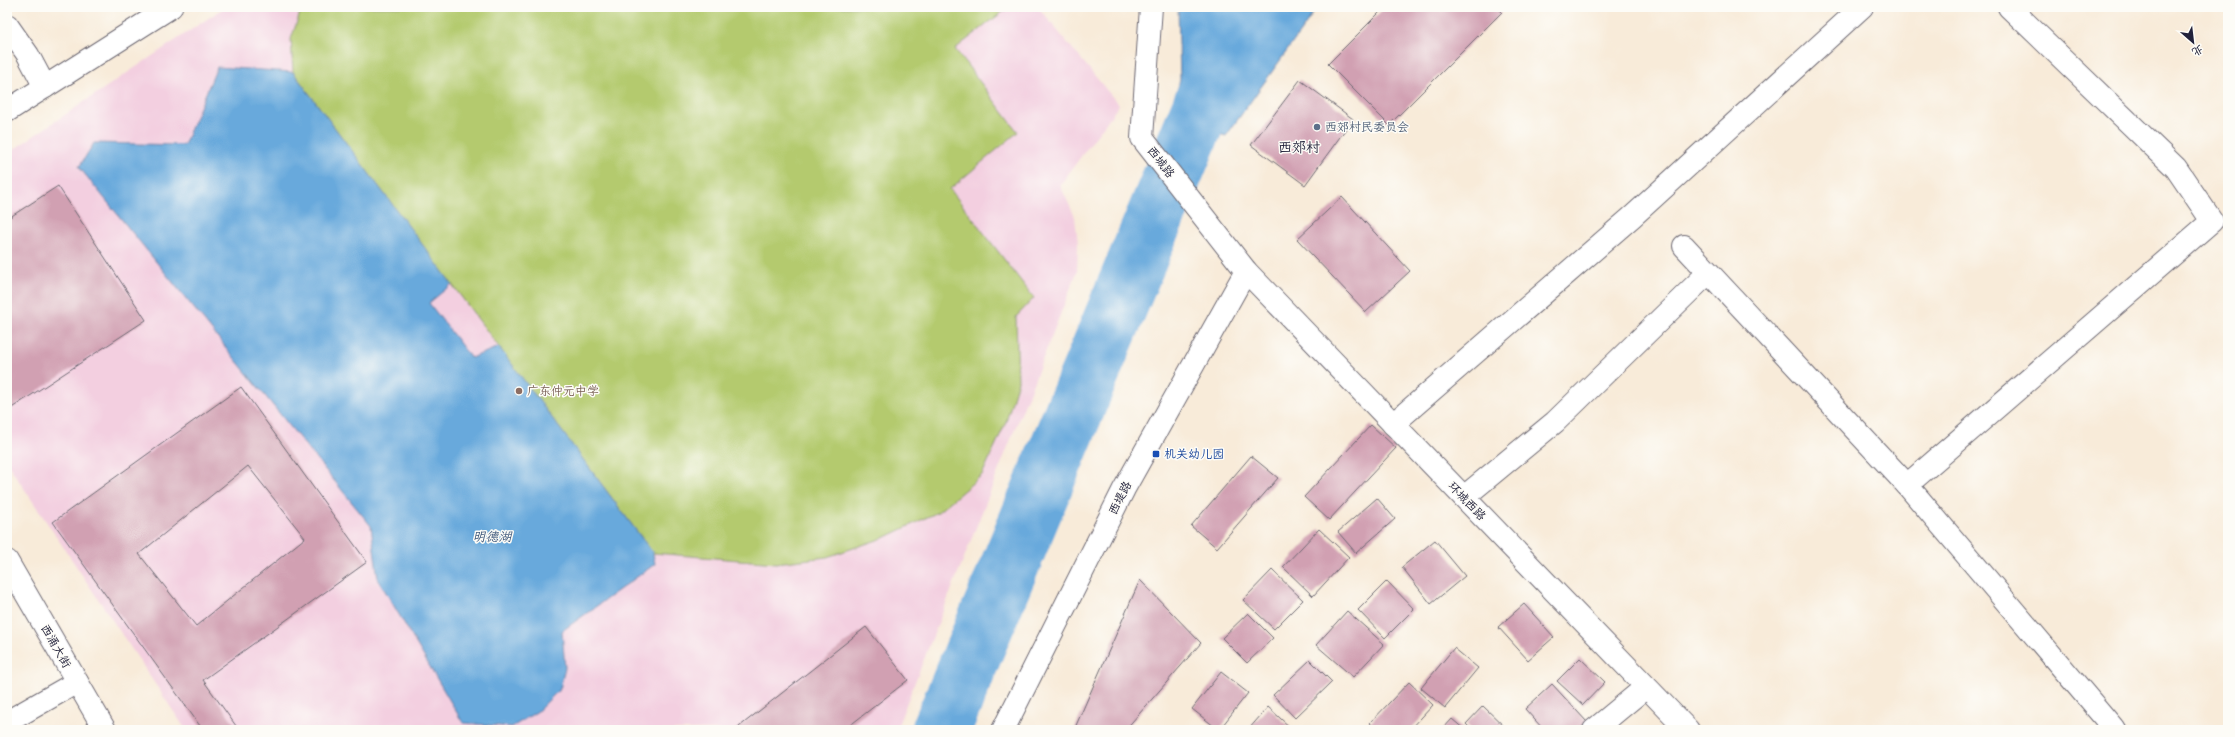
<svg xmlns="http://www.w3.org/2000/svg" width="2235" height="737" viewBox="0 0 2235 737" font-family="'Shantell Sans','LXGW WenKai TC',sans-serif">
  <rect width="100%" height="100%" fill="#fdfcf7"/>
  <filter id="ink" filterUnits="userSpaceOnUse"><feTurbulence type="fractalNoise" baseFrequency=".025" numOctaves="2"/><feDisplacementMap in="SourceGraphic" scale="8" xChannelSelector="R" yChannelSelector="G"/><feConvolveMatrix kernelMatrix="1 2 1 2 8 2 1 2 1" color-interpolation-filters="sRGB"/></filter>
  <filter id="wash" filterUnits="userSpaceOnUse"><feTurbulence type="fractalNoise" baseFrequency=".012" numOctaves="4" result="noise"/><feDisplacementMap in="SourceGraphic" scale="16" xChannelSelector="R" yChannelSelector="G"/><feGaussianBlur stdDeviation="0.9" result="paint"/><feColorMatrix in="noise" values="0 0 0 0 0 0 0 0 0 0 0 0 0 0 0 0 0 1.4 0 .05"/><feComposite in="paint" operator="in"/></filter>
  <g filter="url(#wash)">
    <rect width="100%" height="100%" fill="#f8ebd9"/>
    <path fill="#f3cfe0" d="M225,7H1038L1119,105L1060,185L1075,217L1078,244L1077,272L896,730H186L7,463V154Z"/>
    <path fill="#b4ca6e" stroke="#6b7654" d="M302,7H1009L955,49L1018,132L950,189L1034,298L1016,317L1018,381L1006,422L982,475L938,512L886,537L827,557L776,563L653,553L293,72L291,39Z"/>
    <g fill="#68a9dc" stroke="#45668c">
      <path d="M1178,7H1317L1304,27L1226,136L1169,120L1180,80Z"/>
      <path d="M217,67L293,72L452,284L429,303L471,358L499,347L653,553L655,564L562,631L565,668L560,689L538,711L512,727L463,723L378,579L371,526L79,167L94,143L184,145Z"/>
    </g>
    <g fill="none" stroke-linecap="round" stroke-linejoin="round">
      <path stroke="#68a9dc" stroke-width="59" d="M941,730L1243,7"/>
    </g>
    <g id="blocks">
      <g fill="#d1a0b2" fill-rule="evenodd">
        <path d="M1385,7H1497L1502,12L1389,125L1328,64Z"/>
        <path d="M1300,80L1353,119L1305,185L1251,145Z"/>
        <path d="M58,186L146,320L7,411V219Z"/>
        <path d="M1342,197L1410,271L1366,312L1297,239Z"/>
        <path d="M241,387L367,562L203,680L239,730H203L53,522ZM248,466L305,538L196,626L139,554Z"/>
        <path d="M1371,425L1396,448L1329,520L1304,497Z"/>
        <path d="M1251,456L1278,478L1217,548L1191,526Z"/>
        <path d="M1377,498L1395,519L1356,553L1338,532Z"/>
        <path d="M1319,529L1349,557L1313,596L1283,567Z"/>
        <path d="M1435,540L1465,576L1431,604L1402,567Z"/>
        <path d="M1272,570L1303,600L1274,629L1243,600Z"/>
        <path d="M1140,580L1201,643L1125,730H1074Z"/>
        <path d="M1387,581L1414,609L1385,638L1358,610Z"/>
        <path d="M1524,604L1554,637L1528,660L1498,627Z"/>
        <path d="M1347,611L1384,644L1353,677L1316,645Z"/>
        <path d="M1248,613L1273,638L1247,663L1222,638Z"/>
        <path d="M866,627L908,680L844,730H735Z"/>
        <path d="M1454,648L1478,668L1445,708L1421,688Z"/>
        <path d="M1580,658L1605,682L1583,705L1557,681Z"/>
        <path d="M1310,660L1332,682L1295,718L1273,695Z"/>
        <path d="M1221,672L1248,693L1219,730L1192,709Z"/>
        <path d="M1409,682L1433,705L1410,730H1377L1370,723Z"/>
        <path d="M1552,684L1587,722L1579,730H1544L1525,709Z"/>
        <path d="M1483,706L1508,730H1472L1466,724Z"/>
        <path d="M1268,707L1293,730H1248Z"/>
        <path d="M1452,719L1465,730H1442Z"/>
      </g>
    </g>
  </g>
  <g filter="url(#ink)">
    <use href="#blocks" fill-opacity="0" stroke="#6d6872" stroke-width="1"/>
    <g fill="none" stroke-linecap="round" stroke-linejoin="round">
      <defs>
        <g id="street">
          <path d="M7,25L28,55L45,87"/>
          <path d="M7,111L171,7"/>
          <path d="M1684,246L1907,485L2115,730"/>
          <path d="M1393,424L1633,216L1862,7"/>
          <path d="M1907,485L2212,221L2176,168L2009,7"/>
          <path d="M1464,497L1555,422L1708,273"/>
          <path d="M7,561L105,730"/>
          <path d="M7,722L77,682"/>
          <path d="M1594,730L1646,687"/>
        </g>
        <g id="secondary">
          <path d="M1151,7L1142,138L1246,271L1688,730"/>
          <path d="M1003,730L1124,489L1246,271"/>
        </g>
      </defs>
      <use href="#street" stroke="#6d6872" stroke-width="24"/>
      <use href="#secondary" stroke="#6d6872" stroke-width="24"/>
      <use href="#street" stroke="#fff" stroke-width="22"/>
      <use href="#secondary" stroke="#fff" stroke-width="22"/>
    </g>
  </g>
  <circle fill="#5c6f8a" stroke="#fdfcf7" stroke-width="1.5" cx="1317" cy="127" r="4"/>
  <circle fill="#8d6e63" stroke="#fdfcf7" stroke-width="1.5" cx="519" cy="391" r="4"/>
  <rect fill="#1a4fb4" stroke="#fdfcf7" stroke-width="1.5" x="1152" y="450" width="8" height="8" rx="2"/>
  <g text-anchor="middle" stroke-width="3" stroke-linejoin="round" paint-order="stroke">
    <g font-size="12" fill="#4e5e75" stroke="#fdfcf7" text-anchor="start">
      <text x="1325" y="131">西郊村民委员会</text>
    </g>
    <g font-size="12" fill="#22223b" stroke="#fdfcf7">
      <text transform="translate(1161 162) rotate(52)" y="4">西城路</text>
      <text transform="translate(1120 498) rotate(-63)" y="4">西堤路</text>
      <text transform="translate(1467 501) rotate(46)" y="4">环城西路</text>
      <text transform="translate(56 646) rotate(60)" y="4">西涌大街</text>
    </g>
    <g font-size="12" fill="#785e54" stroke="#fdfcf7" text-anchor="start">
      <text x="527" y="395">广东仲元中学</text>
    </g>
    <g font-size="12" fill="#164399" stroke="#fdfcf7" text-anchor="start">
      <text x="1164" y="458">机关幼儿园</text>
    </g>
    <g font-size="13" font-style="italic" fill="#3e587b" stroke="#fdfcf7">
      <text x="492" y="541">明德湖</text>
    </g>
    <g font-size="14" fill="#22223b" stroke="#fdfcf7">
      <text x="1299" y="152">西郊村</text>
    </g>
  </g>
  <rect width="2235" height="737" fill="none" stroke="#fdfcf7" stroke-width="24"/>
  <g transform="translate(2193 42) rotate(152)" stroke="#fdfcf7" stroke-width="3" paint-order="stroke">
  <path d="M0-3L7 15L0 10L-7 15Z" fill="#22223b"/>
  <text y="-6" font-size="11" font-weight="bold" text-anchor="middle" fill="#22223b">北</text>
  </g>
</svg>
